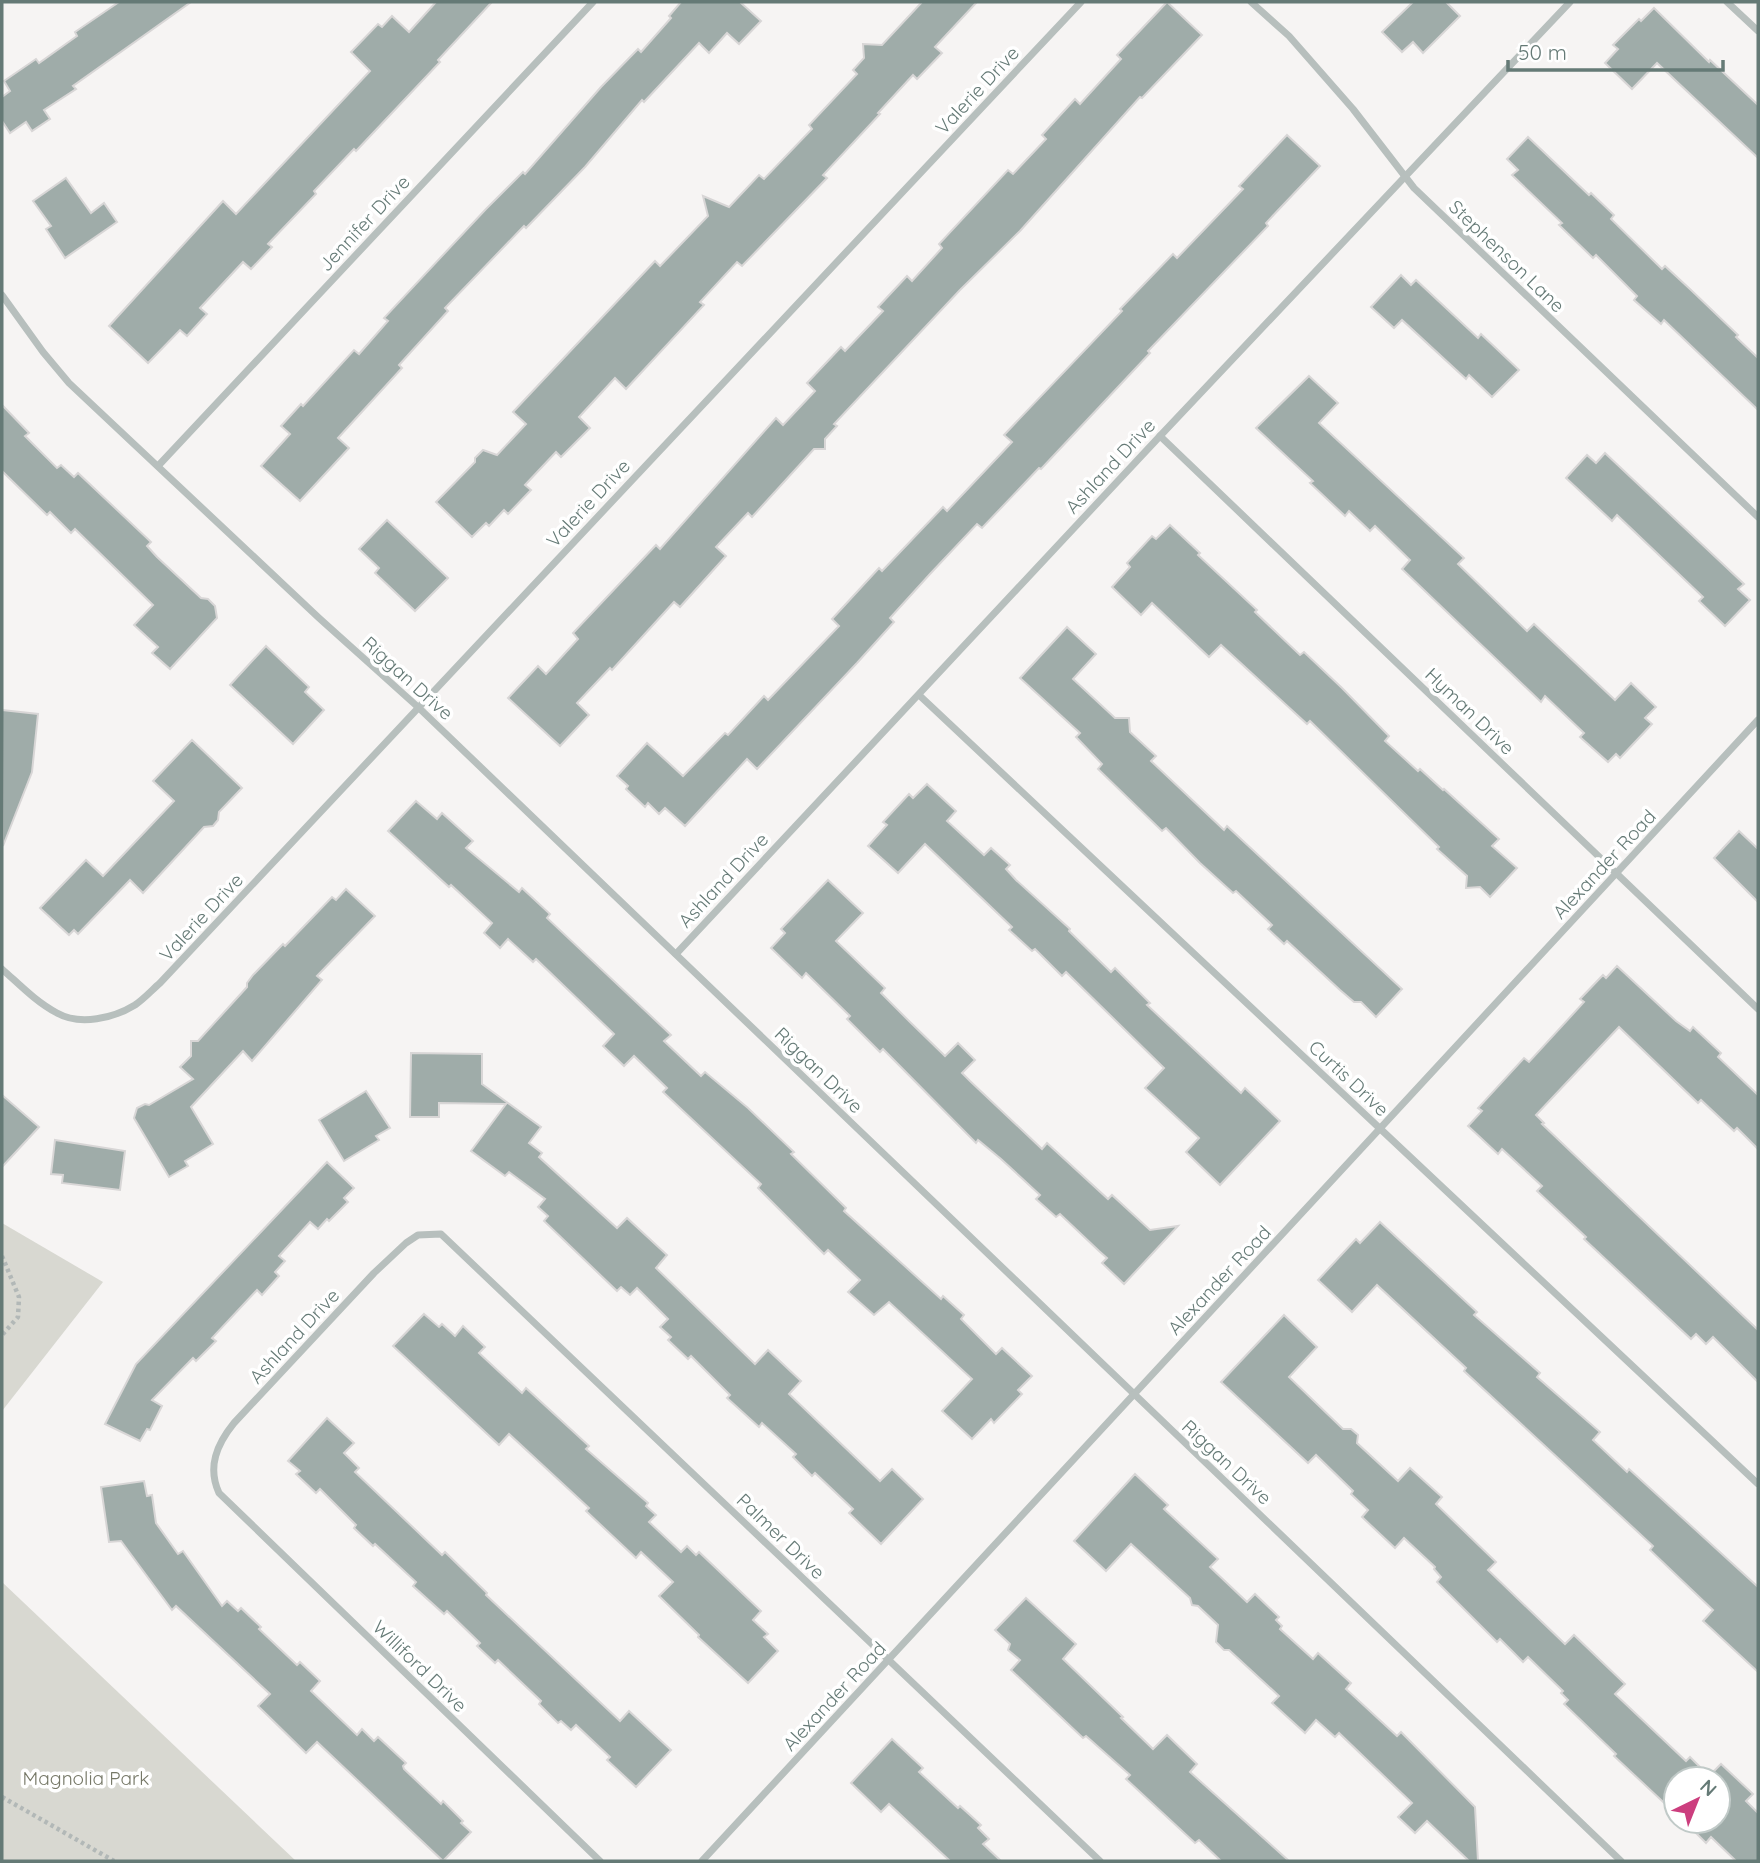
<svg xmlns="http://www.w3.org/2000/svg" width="1760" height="1863" viewBox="0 0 1760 1863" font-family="Quicksand,sans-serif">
  <rect width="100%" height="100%" fill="#f6f4f3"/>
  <g fill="#d8d8d1">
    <path d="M2,1223L103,1282L2,1411Z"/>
    <path d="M2,1582L296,1861H2Z"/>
  </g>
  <g fill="#9faca9" stroke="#d8d6d6" stroke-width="2">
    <path d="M119,2H191L73,86L76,89L44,110L50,119L32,131L26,122L10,133L2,121V97L10,91L4,81L36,59L39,63L77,36L75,32Z"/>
    <path d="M436,2H492L438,60L440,62L356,151L354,149L314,191L316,194L268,244L272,247L251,269L243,262L200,308L207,314L187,336L180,330L148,363L109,326L223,201L236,214L370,71L351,52L378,24L382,27L392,16L409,32Z"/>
    <path d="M681,2H740L761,21L739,44L727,33L709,53L699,43L644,102L642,100L585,167L526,228L524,226L445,308L448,311L399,365L402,368L338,438L349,448L300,501L261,466L290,434L281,426L301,404L303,406L354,350L359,354L388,321L384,318L486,209L523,172L525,174L601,87L638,49L641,52L671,18L669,16Z"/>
    <path d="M922,2H977L935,47L942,53L917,79L913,75L878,113L880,114L823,175L827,178L742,266L737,262L700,302L704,305L626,389L615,378L579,417L590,428L561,457L556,452L525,485L531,490L508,514L504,510L489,526L486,523L472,537L436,502L475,462V458L483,450L497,455L526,424L513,412L655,261L660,266L708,216L703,196L729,207L759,175L764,179L812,129L809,125L857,74L853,70L864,58L863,44L882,45Z"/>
    <path d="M1167,2L1202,35L1142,98L1140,97L1020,231L960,290L834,424L837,426L825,439V449H814L752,517L748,513L716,547L726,556L680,607L674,602L612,670L610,668L577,703L589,715L560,746L508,698L538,666L546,674L578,639L573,633L656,545L660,549L776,418L783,425L815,391L807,383L841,347L845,351L883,311L878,307L907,276L912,281L942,248L939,244L1008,170L1013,174L1046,139L1042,135L1075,99L1080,104L1121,59L1117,55Z"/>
    <path d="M1413,2H1446L1460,16L1423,53L1413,42L1402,52L1382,32Z"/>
    <path d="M1654,8L1709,62L1710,60L1758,105V158L1657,63L1632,89L1605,63L1618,49L1613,45L1639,19L1641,21Z"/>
    <path d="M1287,135L1320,166L1266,223L1268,226L1148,351L1150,353L1041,469L1039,468L982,528L977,524L930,574L890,618L894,622L857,663L757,769L747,759L685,826L665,808L659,814L648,803L645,807L626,789L628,786L617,776L647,743L683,776L725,733L728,735L764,696L768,700L839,626L832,619L879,568L882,571L943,507L947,511L1012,442L1004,435L1122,311L1120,309L1173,254L1177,258L1243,189L1239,186Z"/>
    <path d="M1528,137L1589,195L1591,193L1614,215L1611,219L1662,269L1665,266L1691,290L1738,335L1736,337L1758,358V410L1664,320L1661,324L1634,300L1637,296L1596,255L1593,258L1559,225L1562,223L1512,175L1518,170L1507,159Z"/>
    <path d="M66,178L91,213L104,203L117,222L65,258L46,229L51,226L33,201Z"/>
    <path d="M1401,275L1411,285L1416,280L1478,338L1481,334L1519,370L1492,397L1469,375L1466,379L1402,320L1394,328L1371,307Z"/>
    <path d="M1309,376L1338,403L1319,423L1464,558L1458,564L1527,631L1534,624L1615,700L1631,683L1656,707L1645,718L1652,724L1620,758L1616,754L1608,762L1580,737L1584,733L1545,696L1541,702L1402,569L1410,560L1375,526L1370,531L1349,511L1345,516L1310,483L1313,481L1256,428Z"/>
    <path d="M2,405L29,433L25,436L57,468L61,465L74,477L78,473L151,542L147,546L157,557L201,598L208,599L215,606L217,618L170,669L152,653L158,647L134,625L153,605L75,529L71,533L50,512L47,515L2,471Z"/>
    <path d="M1605,453L1744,584L1738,589L1750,600L1725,626L1699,601L1703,597L1617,515L1612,521L1566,478L1587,455L1596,463Z"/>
    <path d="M387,520L448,578L415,611L375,573L379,568L359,549Z"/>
    <path d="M1170,525L1200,553L1198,555L1257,610L1255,612L1300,655L1304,652L1342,688L1389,736L1385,741L1418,771L1420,769L1443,790L1444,789L1499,839L1492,846L1517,868L1490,897L1480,887L1466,888L1467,876L1437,849L1439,847L1310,721L1307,724L1221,645L1209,657L1152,603L1141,615L1112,587L1130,567L1127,563L1152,536L1156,539Z"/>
    <path d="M1067,627L1096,654L1073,679L1115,718H1129L1130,732L1156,756L1151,761L1224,830L1227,826L1402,989L1376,1017L1361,1002H1354L1340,990L1287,941L1284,944L1268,929L1272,925L1236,891L1233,893L1200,863L1166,828L1162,831L1098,769L1102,764L1076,737L1080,733L1020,678Z"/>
    <path d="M266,646L309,687L305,692L324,710L293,744L230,685Z"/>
    <path d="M2,710L38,714L32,772L3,846Z"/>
    <path d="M192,740L242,788L219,812L218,820L213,826L204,827L143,893L130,880L78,934L74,930L69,935L40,908L86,860L103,876L174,801L153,781Z"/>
    <path d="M927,784L956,811L947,821L984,855L991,848L1010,865L1006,869L1016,880L1070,929L1069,931L1111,972L1115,968L1150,1003L1147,1005L1241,1093L1245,1088L1280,1121L1220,1185L1186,1152L1199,1138L1145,1088L1164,1068L1066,972L1062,976L1035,949L1032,951L1009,930L1012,927L925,844L898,873L868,846L887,825L883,822L909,794L913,798Z"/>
    <path d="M416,801L437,819L442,813L473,841L466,848L519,892L522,888L550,914L547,918L671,1035L664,1041L701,1076L705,1072L748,1108L794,1152L791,1154L846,1208L844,1211L941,1299L943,1296L964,1315L961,1319L996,1354L1002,1348L1032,1376L1018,1390L1022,1394L994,1423L991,1419L972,1439L942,1411L972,1379L889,1302L874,1315L848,1292L860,1280L828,1250L824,1254L758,1188L761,1184L663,1092L667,1088L634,1056L624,1066L603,1046L614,1034L536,959L533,962L508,939L500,948L484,933L492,923L451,885L449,887L388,831Z"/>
    <path d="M1739,831L1758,849V902L1714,858Z"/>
    <path d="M828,880L863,913L836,941L885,988L881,993L910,1022L945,1056L958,1043L975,1060L962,1073L970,1081L1042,1149L1047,1143L1108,1199L1112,1195L1150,1230L1178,1226L1124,1284L1102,1263L1107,1258L1099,1251L1060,1214L1056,1217L1036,1199L1040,1195L1001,1159L978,1140L976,1143L883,1049L880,1052L847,1019L850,1016L806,973L802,978L771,948L785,933L781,929Z"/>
    <path d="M346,889L375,916L317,976L322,980L252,1061L243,1051L191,1107L213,1144L185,1161L188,1166L169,1177L134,1118L137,1108L145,1104L149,1105L193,1079L180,1067L191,1056V1041H198L247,987V983L253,975L283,944L285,946L332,897L336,900Z"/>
    <path d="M1617,966L1676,1021L1690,1031L1693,1027L1721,1053L1718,1057L1758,1095V1149L1737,1128L1734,1131L1701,1100L1698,1103L1619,1027L1536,1115L1544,1123L1542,1124L1758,1330V1382L1713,1337L1706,1344L1696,1334L1691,1339L1584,1239L1586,1237L1537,1191L1542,1186L1502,1149L1498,1154L1468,1126L1482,1111L1478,1108L1524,1058L1529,1062L1584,1002L1580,999L1603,975L1606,978Z"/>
    <path d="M411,1053L482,1054V1084L541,1127L529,1143L542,1153L539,1157L617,1228L627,1218L667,1255L656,1268L755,1364L768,1350L801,1381L789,1394L880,1481L892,1469L923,1499L881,1544L849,1513L853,1509L815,1473L812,1476L793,1457L796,1454L762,1423L759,1427L727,1398L730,1395L691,1356L688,1359L668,1340L671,1337L660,1327L668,1319L637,1288L630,1295L621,1287L617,1291L544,1221L548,1216L538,1207L545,1199L509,1172L505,1176L471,1151L506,1104L439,1103V1117H410Z"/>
    <path d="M366,1091L390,1128L376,1136L379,1140L344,1161L319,1120Z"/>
    <path d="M2,1095L39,1127L2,1167Z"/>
    <path d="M55,1140L125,1151L120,1190L62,1183L63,1175L51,1174Z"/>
    <path d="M327,1162L354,1188L344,1198L348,1202L329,1221L327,1219L318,1229L310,1222L279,1256L285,1261L275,1272L279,1276L262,1295L257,1290L212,1338L216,1341L196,1361L193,1358L152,1400L162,1406L150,1430L147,1429L140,1441L105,1424L136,1364Z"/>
    <path d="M1380,1222L1477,1312L1474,1315L1540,1373L1537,1377L1600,1432L1593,1440L1627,1472L1629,1469L1758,1587V1672L1703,1621L1713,1610L1650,1550L1653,1546L1464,1371L1466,1368L1377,1285L1352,1312L1318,1280L1356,1239L1360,1243Z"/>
    <path d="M424,1314L439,1327L442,1324L455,1336L463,1326L485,1347L479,1353L522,1393L526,1388L589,1446L586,1449L648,1503L646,1506L656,1515L649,1522L681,1552L687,1546L696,1555L699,1552L761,1611L753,1620L768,1634L764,1637L778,1651L748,1683L698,1637L699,1635L659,1596L673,1582L641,1552L636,1558L586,1511L589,1508L509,1434L499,1445L393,1346Z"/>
    <path d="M1284,1315L1317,1347L1289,1377L1343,1429H1351L1358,1435L1357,1443L1398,1481L1410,1468L1442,1497L1436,1504L1496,1562L1488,1570L1565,1644L1574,1635L1625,1684L1615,1694L1686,1761L1690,1757L1709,1776L1721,1764L1753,1794L1746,1801L1758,1813V1861H1736L1711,1837L1706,1843L1684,1821H1718V1779H1676V1814L1614,1756L1616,1754L1564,1704L1568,1700L1561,1693L1563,1691L1528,1657L1523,1662L1500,1639L1497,1642L1437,1582L1441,1577L1434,1569L1435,1567L1404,1538L1395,1548L1362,1517L1368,1510L1351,1494L1353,1491L1316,1455L1308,1463L1221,1382Z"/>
    <path d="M327,1418L354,1443L344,1453L359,1468L355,1472L442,1555L445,1552L487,1593L486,1595L620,1721L629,1711L671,1750L636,1787L607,1760L610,1757L576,1725L571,1730L561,1721L558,1723L539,1704L541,1701L498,1660L495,1663L477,1646L480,1643L447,1611L444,1614L413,1586L416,1582L375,1544L373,1546L354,1528L356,1525L320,1489L316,1493L296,1474L300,1471L288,1461Z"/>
    <path d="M1135,1474L1168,1505L1164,1509L1218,1559L1210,1567L1247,1602L1255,1594L1279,1617L1276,1620L1282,1626L1280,1629L1313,1659L1318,1653L1351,1683L1346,1689L1397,1736L1401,1732L1475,1807L1478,1861H1469L1427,1821L1415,1833L1398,1817L1412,1803L1339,1733L1335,1737L1316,1720L1305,1733L1272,1703L1279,1696L1229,1650H1224L1216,1642L1218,1625L1198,1606L1192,1605L1190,1598L1131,1544L1106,1571L1074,1541Z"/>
    <path d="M144,1481L147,1496L152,1495L156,1523L178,1554L183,1551L222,1606L227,1601L238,1611L241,1608L261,1627L259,1629L297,1665L300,1662L320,1681L311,1691L357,1735L362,1729L374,1741L378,1737L406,1763L403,1766L404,1769L441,1804L443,1801L463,1821L461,1823L471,1832L443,1861L317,1742L306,1753L258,1706L270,1694L176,1606L172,1610L121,1541L109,1542L101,1487Z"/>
    <path d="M1026,1598L1076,1644L1063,1659L1123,1717L1121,1718L1153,1749L1167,1735L1197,1764L1190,1772L1289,1861H1221L1199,1840L1195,1843L1126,1779L1130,1775L1086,1736L1083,1738L1011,1670L1020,1660L1008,1650L1010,1644L995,1630Z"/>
    <path d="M892,1739L923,1768L919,1772L958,1808L960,1806L981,1825L978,1828L989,1839L983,1844L1001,1861H950L889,1804L881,1812L851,1783Z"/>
  </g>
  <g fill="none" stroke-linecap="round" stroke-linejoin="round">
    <g stroke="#b2b8b7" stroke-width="4.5" stroke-dasharray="3.5 3.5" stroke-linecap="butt">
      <path d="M2,1256L19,1297L18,1317L2,1335"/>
      <path d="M2,1797L114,1861"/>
    </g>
    <g stroke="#b7bfbd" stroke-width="7">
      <path d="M1251,2L1289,36L1353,109L1414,188L1758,517"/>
      <path d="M1727,2L1758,31"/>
      <path d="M2,295L43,352L69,383L319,618L419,708L1621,1861"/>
      <path d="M1160,436L1758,1009"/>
      <path d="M158,466L593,2"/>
      <path d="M919,695L1758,1484"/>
      <path d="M676,954L1160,436L1570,2"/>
      <path d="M2,969C19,984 36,1002 57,1013C80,1026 114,1018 135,1005C144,999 152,990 160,983L1081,2"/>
      <path d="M600,1861L219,1493C207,1467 217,1444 234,1423L374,1273L406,1243L418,1235L441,1234L1100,1861"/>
      <path d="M702,1861L1758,720"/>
    </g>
  </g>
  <g text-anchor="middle" stroke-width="7" stroke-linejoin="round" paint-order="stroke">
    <g font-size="19" fill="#657a76" stroke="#fff">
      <text transform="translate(977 90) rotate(-47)" y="7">Valerie Drive</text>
      <text transform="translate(364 223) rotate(-47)" y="7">Jennifer Drive</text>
      <text transform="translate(1507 256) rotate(44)" y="7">Stephenson Lane</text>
      <text transform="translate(1110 466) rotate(-47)" y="7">Ashland Drive</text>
      <text transform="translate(588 503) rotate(-47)" y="7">Valerie Drive</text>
      <text transform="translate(408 678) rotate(42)" y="7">Riggan Drive</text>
      <text transform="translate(1470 711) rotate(44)" y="7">Hyman Drive</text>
      <text transform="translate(1604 864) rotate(-47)" y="7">Alexander Road</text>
      <text transform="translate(723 880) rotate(-47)" y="7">Ashland Drive</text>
      <text transform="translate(201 917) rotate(-47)" y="7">Valerie Drive</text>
      <text transform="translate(819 1070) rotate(44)" y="7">Riggan Drive</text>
      <text transform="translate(1349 1078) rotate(43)" y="7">Curtis Drive</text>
      <text transform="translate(1219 1280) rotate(-47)" y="7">Alexander Road</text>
      <text transform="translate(294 1336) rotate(-47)" y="7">Ashland Drive</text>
      <text transform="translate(1227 1462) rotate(43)" y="7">Riggan Drive</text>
      <text transform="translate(781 1536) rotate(44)" y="7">Palmer Drive</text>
      <text transform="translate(420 1666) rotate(44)" y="7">Williford Drive</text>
      <text transform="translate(834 1696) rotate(-47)" y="7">Alexander Road</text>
    </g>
    <g font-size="19" fill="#767867" stroke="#fff">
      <text x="86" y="1785">Magnolia Park</text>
    </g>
  </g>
  <rect width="1760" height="1863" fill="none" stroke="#657a76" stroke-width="7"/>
  <g transform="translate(1697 1800) rotate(43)"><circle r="33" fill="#ffffff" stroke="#c1cac8" stroke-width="2"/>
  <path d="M0-5L12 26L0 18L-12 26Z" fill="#cc3e7e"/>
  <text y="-10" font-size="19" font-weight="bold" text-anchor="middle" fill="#657a76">N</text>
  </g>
  <path d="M1508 60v10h215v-10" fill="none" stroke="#657a76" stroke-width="3.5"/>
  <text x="1518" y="60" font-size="21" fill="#657a76" stroke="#ffffff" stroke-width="5" paint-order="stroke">50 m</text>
</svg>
